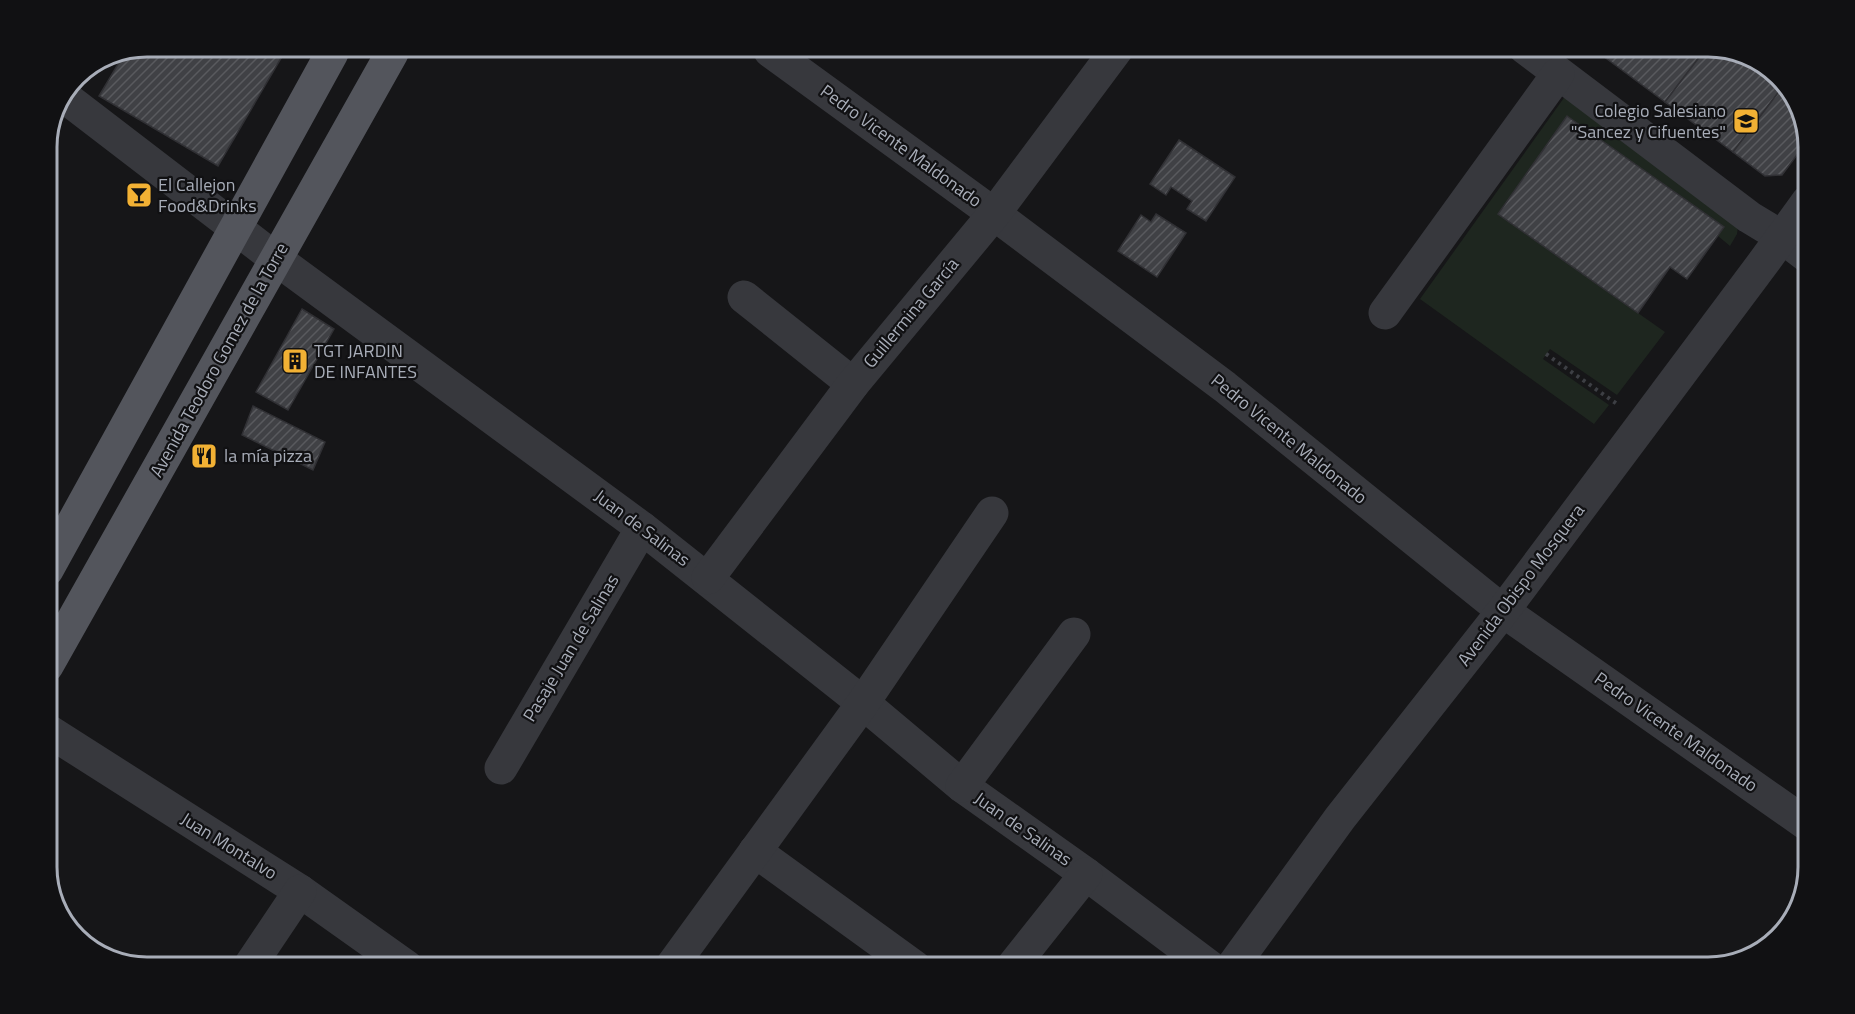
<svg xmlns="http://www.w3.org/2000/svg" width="1855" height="1014" viewBox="0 0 1855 1014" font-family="'Titillium Web',sans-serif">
  <defs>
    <pattern id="building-hatch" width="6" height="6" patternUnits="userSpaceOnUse" patternTransform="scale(1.5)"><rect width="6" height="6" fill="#404145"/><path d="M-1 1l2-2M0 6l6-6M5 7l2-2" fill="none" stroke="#595a5e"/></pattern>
  </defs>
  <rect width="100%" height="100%" fill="#161618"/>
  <path fill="#1e261f" d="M1566,95L1738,226L1737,234L1730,246L1718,236L1724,227L1567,117L1638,313L1665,332L1617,395L1550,349L1543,359L1609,405L1594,424L1420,299Z"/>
  <g fill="url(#building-hatch)" stroke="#303034" stroke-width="1.5">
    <path d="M1591,47H1707L1665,102Z"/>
    <path d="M1707,47L1753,57L1784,85L1733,152L1665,102Z"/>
    <path d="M284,53L218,166L99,96L124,54Z"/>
    <path d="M1784,85L1792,91L1808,140L1782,175L1765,176L1733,152Z"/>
    <path d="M1567,116L1724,227L1687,279L1670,267L1638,313L1498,214Z"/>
    <path d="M1179,140L1235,177L1206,221L1187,209L1192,201L1171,187L1166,195L1150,184Z"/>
    <path d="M1156,214L1186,233L1157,277L1118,251L1141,215L1151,222Z"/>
    <path d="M302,309L334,329L288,410L256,392Z"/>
    <path d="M253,406L325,442L313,470L242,435Z"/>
  </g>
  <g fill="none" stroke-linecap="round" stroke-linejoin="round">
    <path stroke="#3d3f44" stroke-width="4" stroke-dasharray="3 4.5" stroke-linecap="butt" d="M1546,354L1617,404"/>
    <g stroke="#37383d" stroke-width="33">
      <path d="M1524,47L1749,217L1782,237L1808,257"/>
      <path d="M770,51L994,214L1225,387L1503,611L1808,825"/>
      <path d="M66,98L276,259L642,528L863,703L962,786L1086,874L1210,967"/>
      <path d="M744,297L853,384"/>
      <path d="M1385,313L1558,74"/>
      <path d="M708,578L853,384L994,214L1117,49"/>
      <path d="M47,730L300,891L407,967"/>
      <path d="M501,768L642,528"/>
      <path d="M962,786L1074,634"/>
      <path d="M755,851L915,967"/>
      <path d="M249,967L300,891"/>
      <path d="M671,967L863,703L992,513"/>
      <path d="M1012,967L1086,874"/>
      <path d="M1232,967L1340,818L1503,611L1766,259L1808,201"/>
    </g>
    <g stroke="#53555c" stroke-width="33">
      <path d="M47,570L332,53"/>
      <path d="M47,666L392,53"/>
    </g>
  </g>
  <defs>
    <symbol id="school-square" viewBox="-11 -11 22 22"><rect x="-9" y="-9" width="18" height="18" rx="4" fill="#f2b134" stroke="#111113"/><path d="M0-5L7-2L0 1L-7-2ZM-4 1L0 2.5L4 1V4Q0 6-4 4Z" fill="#111"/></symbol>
    <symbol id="bar-square" viewBox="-11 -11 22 22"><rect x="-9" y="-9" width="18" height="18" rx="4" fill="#f2b134" stroke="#111113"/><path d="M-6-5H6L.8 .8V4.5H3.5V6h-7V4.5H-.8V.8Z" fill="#111"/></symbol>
    <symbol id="building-square" viewBox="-11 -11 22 22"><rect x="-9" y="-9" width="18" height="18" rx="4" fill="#f2b134" stroke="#111113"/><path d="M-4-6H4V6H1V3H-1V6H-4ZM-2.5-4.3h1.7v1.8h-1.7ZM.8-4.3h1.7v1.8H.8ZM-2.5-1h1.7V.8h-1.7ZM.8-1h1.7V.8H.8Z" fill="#111"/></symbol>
    <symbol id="restaurant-square" viewBox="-11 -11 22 22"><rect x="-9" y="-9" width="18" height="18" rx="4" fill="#f2b134" stroke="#111113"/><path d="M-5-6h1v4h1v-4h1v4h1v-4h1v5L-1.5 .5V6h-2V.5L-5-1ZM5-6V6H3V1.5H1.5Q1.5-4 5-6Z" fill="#111"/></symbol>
  </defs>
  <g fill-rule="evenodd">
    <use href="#school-square" x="1731" y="106" width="30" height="30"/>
    <use href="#bar-square" x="124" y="180" width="30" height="30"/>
    <use href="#building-square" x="280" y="346" width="30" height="30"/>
    <use href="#restaurant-square" x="189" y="441" width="30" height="30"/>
  </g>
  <g text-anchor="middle" stroke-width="4.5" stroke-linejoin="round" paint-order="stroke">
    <g font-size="18" fill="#a8adb8" stroke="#111113" text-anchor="start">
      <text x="1726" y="117" text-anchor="end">Colegio Salesiano<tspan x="1726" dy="21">"Sancez y Cifuentes"</tspan></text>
      <text x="158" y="191">El Callejon<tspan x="158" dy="21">Food&amp;Drinks</tspan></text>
      <text x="314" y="357">TGT JARDIN<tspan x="314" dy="21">DE INFANTES</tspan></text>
      <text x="224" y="462">la mía pizza</text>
    </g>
    <g font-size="18" fill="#a8adb8" stroke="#111113">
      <text transform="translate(901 146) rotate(36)" y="6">Pedro Vicente Maldonado</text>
      <text transform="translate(911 313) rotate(-50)" y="6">Guillermina García</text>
      <text transform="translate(219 360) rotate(-61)" y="6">Avenida Teodoro Gomez de la Torre</text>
      <text transform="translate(1289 439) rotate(39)" y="6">Pedro Vicente Maldonado</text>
      <text transform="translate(642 528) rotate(37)" y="6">Juan de Salinas</text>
      <text transform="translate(1521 585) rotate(-53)" y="6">Avenida Obispo Mosquera</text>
      <text transform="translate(571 648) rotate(-59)" y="6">Pasaje Juan de Salinas</text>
      <text transform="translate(1676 732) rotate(35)" y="6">Pedro Vicente Maldonado</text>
      <text transform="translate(1023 829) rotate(35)" y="6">Juan de Salinas</text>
      <text transform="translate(229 846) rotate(32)" y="6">Juan Montalvo</text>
    </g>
  </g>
  <path d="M0 0H1855V1014H0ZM147 57H1708A90 90 0 0 1 1798 147V867A90 90 0 0 1 1708 957H147A90 90 0 0 1 57 867V147A90 90 0 0 1 147 57Z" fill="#111113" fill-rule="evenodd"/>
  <path fill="none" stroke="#a8adb8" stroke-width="3" d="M147 57H1708A90 90 0 0 1 1798 147V867A90 90 0 0 1 1708 957H147A90 90 0 0 1 57 867V147A90 90 0 0 1 147 57Z"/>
</svg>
